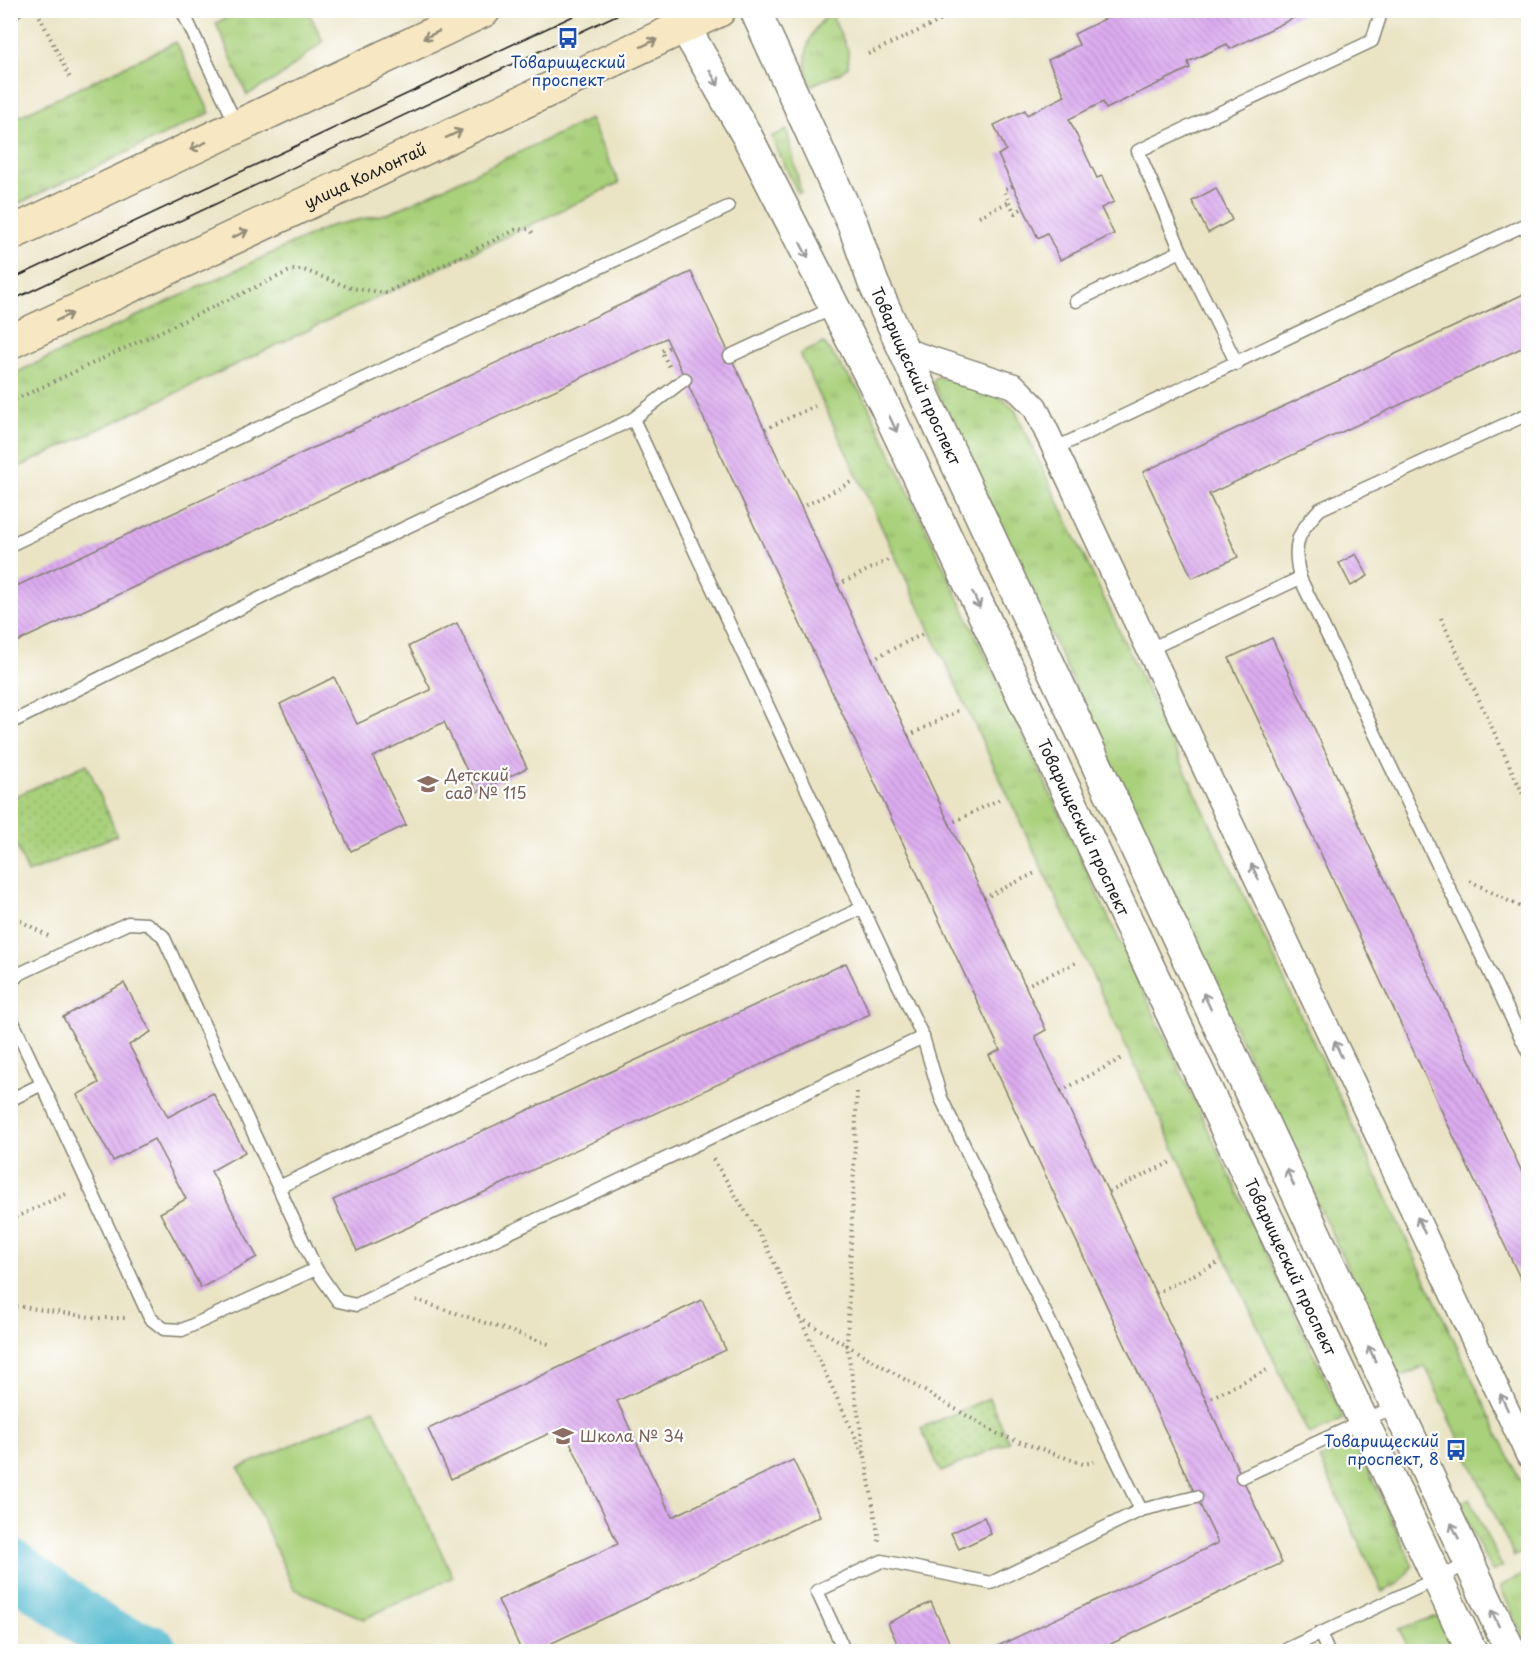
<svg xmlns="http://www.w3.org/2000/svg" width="1539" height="1662" viewBox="0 0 1539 1662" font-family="'Playpen Sans',sans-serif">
  <defs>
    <pattern id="grass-tufts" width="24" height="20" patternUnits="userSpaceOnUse" patternTransform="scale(1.5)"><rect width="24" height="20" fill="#a9d07a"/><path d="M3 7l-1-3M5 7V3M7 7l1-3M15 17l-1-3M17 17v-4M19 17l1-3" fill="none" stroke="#91b269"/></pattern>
    <pattern id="park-dots" width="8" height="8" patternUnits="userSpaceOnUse" patternTransform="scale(1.5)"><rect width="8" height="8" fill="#a9d07a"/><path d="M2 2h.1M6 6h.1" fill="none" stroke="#91b269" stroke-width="1.8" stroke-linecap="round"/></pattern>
    <pattern id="building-back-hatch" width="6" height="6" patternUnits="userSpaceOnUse" patternTransform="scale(1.5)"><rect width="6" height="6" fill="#dbacef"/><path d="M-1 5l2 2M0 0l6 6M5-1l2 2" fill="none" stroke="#bb93cc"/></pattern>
  </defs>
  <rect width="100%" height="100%" fill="#fff"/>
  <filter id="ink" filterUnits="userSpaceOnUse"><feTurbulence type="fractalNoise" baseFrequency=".0167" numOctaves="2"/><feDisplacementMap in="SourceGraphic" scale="12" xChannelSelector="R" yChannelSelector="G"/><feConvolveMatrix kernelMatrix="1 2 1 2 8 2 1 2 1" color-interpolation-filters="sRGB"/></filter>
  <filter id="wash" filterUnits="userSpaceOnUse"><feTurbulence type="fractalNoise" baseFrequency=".008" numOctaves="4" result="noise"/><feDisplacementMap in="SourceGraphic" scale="24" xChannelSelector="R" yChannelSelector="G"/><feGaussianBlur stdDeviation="1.35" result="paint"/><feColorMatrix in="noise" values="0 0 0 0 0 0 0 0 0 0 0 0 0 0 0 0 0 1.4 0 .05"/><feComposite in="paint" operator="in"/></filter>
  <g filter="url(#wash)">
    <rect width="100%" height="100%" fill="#eae4c5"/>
    <g fill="url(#grass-tufts)" stroke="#62764b" stroke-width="1.5">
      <path d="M242,10L308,11L323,41L281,76L247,95L216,23Z"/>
      <path d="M831,14L848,50V66L842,72L810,86C801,60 806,30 831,14Z"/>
      <path d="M176,42L210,113L11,207V120Z"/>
      <path d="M590,119L619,183L11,471V375L330,226L390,213Z"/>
      <path d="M787,130L801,192L798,193L771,137Z"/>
      <path d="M824,343L865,399L1344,1419L1309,1435L800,354Z"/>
      <path d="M936,377C964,379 996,390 1015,410L1528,1497V1550L1514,1556L1425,1366L1399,1377L932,381Z"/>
      <path d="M1355,1442L1413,1566L1398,1584L1382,1592L1320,1459Z"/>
      <path d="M1469,1498L1502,1567L1492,1572L1458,1503Z"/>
      <path d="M1528,1572V1648L1500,1586Z"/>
      <path d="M1437,1616L1454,1651H1410L1399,1629Z"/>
    </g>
    <g fill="url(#park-dots)" stroke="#62764b" stroke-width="1.5">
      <path d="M87,764L117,835L28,873L11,833V798Z"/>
      <path d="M989,1398L1009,1442L941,1472L921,1428Z"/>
    </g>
    <path fill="#a9d07a" stroke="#62764b" stroke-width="1.5" d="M374,1409L453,1577L364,1619L294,1589L239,1468Z"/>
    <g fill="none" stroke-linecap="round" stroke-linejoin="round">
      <path stroke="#4fb8cd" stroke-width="54" d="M10,1565L106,1635L151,1652"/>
    </g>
    <g id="blocks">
      <g fill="url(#building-back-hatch)">
        <path d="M1123,10H1310L1230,49L1227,44L1188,62L1190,68L1106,109L1103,102L1069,119L1097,178L1102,176L1114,202L1101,208L1114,234L1060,260L1047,233L1038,238L998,155L1006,150L994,125L1025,110L1027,115L1065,96L1048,60L1079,45L1074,34Z"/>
        <path d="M1216,188L1232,220L1208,233L1192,201Z"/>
        <path d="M691,272L1046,1030L1035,1036L1282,1563L1094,1652H985L1218,1543L989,1055L1000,1050L666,338L10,645V589Z"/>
        <path d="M1528,292V345L1209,494L1238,557L1192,578L1143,472Z"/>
        <path d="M1356,554L1368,576L1351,586L1339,563Z"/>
        <path d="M457,623L527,768L477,792L444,722L373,757L406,825L351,851L280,704L334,677L357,724L431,690L409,646Z"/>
        <path d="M1272,638L1528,1185V1295L1229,658Z"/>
        <path d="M846,963L870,1014L357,1251L333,1200Z"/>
        <path d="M124,983L151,1032L129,1045L168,1117L213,1093L245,1152L211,1171L257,1257L201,1288L160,1213L186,1199L154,1139L113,1161L77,1095L99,1083L63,1017Z"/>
        <path d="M702,1300L726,1350L617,1401L672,1517L793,1460L820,1516L533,1652H522L498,1600L618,1544L563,1427L451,1479L428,1429Z"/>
        <path d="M984,1517L991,1534L959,1549L951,1533Z"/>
        <path d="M931,1602L954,1652H901L888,1623Z"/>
      </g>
    </g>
  </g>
  <g filter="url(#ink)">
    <use href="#blocks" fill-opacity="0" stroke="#838070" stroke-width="1.5"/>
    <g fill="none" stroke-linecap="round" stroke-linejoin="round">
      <defs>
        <g id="service">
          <path d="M182,10L237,126"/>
          <path d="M10,13L16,10"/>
          <path d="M1076,301L1181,251"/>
          <path d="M730,356L833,308"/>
          <path d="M1237,364L1181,251L1138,151L1372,41L1382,10"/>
          <path d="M1528,414L1320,509C1297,533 1292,544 1300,578L1528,1052"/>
          <path d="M633,419L923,1037L941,1098L1141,1510L991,1583L882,1561L817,1591L845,1652"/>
          <path d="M1056,448L1528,223"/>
          <path d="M10,545L728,207"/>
          <path d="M1150,649L1300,578"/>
          <path d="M10,723L327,565L633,419L685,379"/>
          <path d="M10,984L19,974L128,923L147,924L163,936L316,1269L182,1330L164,1329L150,1318L42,1084L10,1100"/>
          <path d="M10,1016L42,1084"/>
          <path d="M279,1187L862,908"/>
          <path d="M316,1269L338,1301L356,1305L923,1037"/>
          <path d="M1242,1477L1396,1406"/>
          <path d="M1141,1510L1196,1497"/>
          <path d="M1320,1633L1328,1652"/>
          <path d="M1281,1652L1470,1563"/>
        </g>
        <path id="minor" d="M903,350L1014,386L1035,407L1528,1455"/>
        <g id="tertiary">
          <path id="s1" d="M675,10L747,136L886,408L1472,1652"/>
          <path id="s2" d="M755,10L853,225L873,282L924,395L1511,1652"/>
        </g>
        <g id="secondary">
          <path d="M10,234L484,10"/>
          <path id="s3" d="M10,342L719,10"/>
        </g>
      </defs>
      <use href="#service" stroke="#838070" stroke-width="15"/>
      <use href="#minor" stroke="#838070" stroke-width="27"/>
      <use href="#tertiary" stroke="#838070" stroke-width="33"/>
      <use href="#secondary" stroke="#838070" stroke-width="36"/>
      <g stroke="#838070" stroke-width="4" stroke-dasharray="1.5 4.5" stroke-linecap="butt">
        <path d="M1101,10L1105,20"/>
        <path d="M37,11L70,78"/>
        <path d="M868,54L964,10"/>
        <path d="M1009,202L1015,213L1023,208"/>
        <path d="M979,216L1009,202L1004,190L1013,186"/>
        <path d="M669,366L661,351L670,347"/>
        <path d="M10,402L292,270H304L351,288L385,293L515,230L528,229L536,235"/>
        <path d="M765,429L815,406"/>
        <path d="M801,508L851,482"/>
        <path d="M838,585L888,560"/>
        <path d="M1441,618L1528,805"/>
        <path d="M872,659L923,634"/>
        <path d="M908,736L959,710"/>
        <path d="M949,824L1000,799"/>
        <path d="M1470,881L1528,911"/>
        <path d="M984,898L1035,873"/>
        <path d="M10,915L50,937"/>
        <path d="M1025,986L1077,962"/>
        <path d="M1061,1091L1122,1058"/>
        <path d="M857,1092L847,1346L879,1541"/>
        <path d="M713,1159L765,1243L863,1454"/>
        <path d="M1109,1192L1171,1162"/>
        <path d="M10,1220L68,1193"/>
        <path d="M1156,1293L1218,1263"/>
        <path d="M416,1300L549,1344"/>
        <path d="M10,1305L97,1318H128"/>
        <path d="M800,1318L998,1434L1083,1464L1094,1462"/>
        <path d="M1206,1400L1269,1369"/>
      </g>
      <use href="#service" stroke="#fff" stroke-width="12"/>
      <use href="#minor" stroke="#fff" stroke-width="24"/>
      <use href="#tertiary" stroke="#fff" stroke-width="30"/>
      <use href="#secondary" stroke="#f7e8c3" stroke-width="33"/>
      <g stroke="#1c1c1c" stroke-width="1.5">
        <path d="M10,280L586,10"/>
        <path d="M10,301L627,10"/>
      </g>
    </g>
    <defs><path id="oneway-shaft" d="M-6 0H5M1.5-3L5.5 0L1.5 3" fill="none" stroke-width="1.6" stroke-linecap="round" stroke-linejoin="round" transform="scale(1.5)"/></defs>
    <g stroke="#948c78">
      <use href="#oneway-shaft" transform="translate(431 35) rotate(155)"/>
      <use href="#oneway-shaft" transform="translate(649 43) rotate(-25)"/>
      <use href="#oneway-shaft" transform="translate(454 134) rotate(-25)"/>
      <use href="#oneway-shaft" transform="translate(198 146) rotate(155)"/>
      <use href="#oneway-shaft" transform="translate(240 234) rotate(-25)"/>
      <use href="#oneway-shaft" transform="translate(64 317) rotate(-25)"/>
    </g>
    <g stroke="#999">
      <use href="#oneway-shaft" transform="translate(714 78) rotate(60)"/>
      <use href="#oneway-shaft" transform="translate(804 250) rotate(63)"/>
      <use href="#oneway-shaft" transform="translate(893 424) rotate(65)"/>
      <use href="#oneway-shaft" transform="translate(976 600) rotate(65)"/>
      <use href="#oneway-shaft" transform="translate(1255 872) rotate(-115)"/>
      <use href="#oneway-shaft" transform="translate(1207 1001) rotate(-115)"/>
      <use href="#oneway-shaft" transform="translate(1338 1049) rotate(-115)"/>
      <use href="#oneway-shaft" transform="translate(1290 1177) rotate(-115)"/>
      <use href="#oneway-shaft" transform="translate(1421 1225) rotate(-115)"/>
      <use href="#oneway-shaft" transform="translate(1372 1354) rotate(-115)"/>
      <use href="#oneway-shaft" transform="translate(1504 1402) rotate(-115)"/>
      <use href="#oneway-shaft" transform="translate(1455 1531) rotate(-115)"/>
      <use href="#oneway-shaft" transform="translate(1495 1618) rotate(-115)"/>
    </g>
  </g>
  <defs>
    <symbol id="bus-bare" viewBox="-9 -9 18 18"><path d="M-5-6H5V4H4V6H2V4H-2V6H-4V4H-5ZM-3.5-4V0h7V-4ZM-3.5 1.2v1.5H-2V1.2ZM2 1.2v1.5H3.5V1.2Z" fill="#1a4fb4" stroke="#fff" stroke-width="2.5" paint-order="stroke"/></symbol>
    <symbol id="school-bare" viewBox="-9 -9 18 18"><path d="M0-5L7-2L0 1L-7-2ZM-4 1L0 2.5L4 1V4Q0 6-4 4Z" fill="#8d6e63" stroke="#fff" stroke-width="2.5" paint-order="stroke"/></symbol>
  </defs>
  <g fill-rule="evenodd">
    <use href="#bus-bare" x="553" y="23" width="30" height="30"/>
    <use href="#school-bare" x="413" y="769" width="30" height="30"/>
    <use href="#school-bare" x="548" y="1421" width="30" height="30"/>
    <use href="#bus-bare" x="1441" y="1435" width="30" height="30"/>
  </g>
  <g text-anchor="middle" stroke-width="4.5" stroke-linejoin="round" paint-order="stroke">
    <g font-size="16" fill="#164399" stroke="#fff">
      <text x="568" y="68">Товарищеский<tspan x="568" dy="18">проспект</tspan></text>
      <text x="1439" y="1447" text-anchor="end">Товарищеский<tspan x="1439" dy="18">проспект, 8</tspan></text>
    </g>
    <g font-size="16" fill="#1c1c1c" stroke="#fff">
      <text dy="6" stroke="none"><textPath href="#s3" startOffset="392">улица Коллонтай</textPath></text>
      <text dy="6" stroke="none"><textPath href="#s2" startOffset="400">Товарищеский проспект</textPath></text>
      <text dy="6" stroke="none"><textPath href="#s1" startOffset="914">Товарищеский проспект</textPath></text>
      <text dy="6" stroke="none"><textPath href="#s1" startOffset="1400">Товарищеский проспект</textPath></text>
    </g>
    <g font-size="16" fill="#785e54" stroke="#fff" text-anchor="start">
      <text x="445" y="781">Детский<tspan x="445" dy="18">сад № 115</tspan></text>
      <text x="580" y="1442">Школа № 34</text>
    </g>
  </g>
  <rect width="1539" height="1662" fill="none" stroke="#fff" stroke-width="36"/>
</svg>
